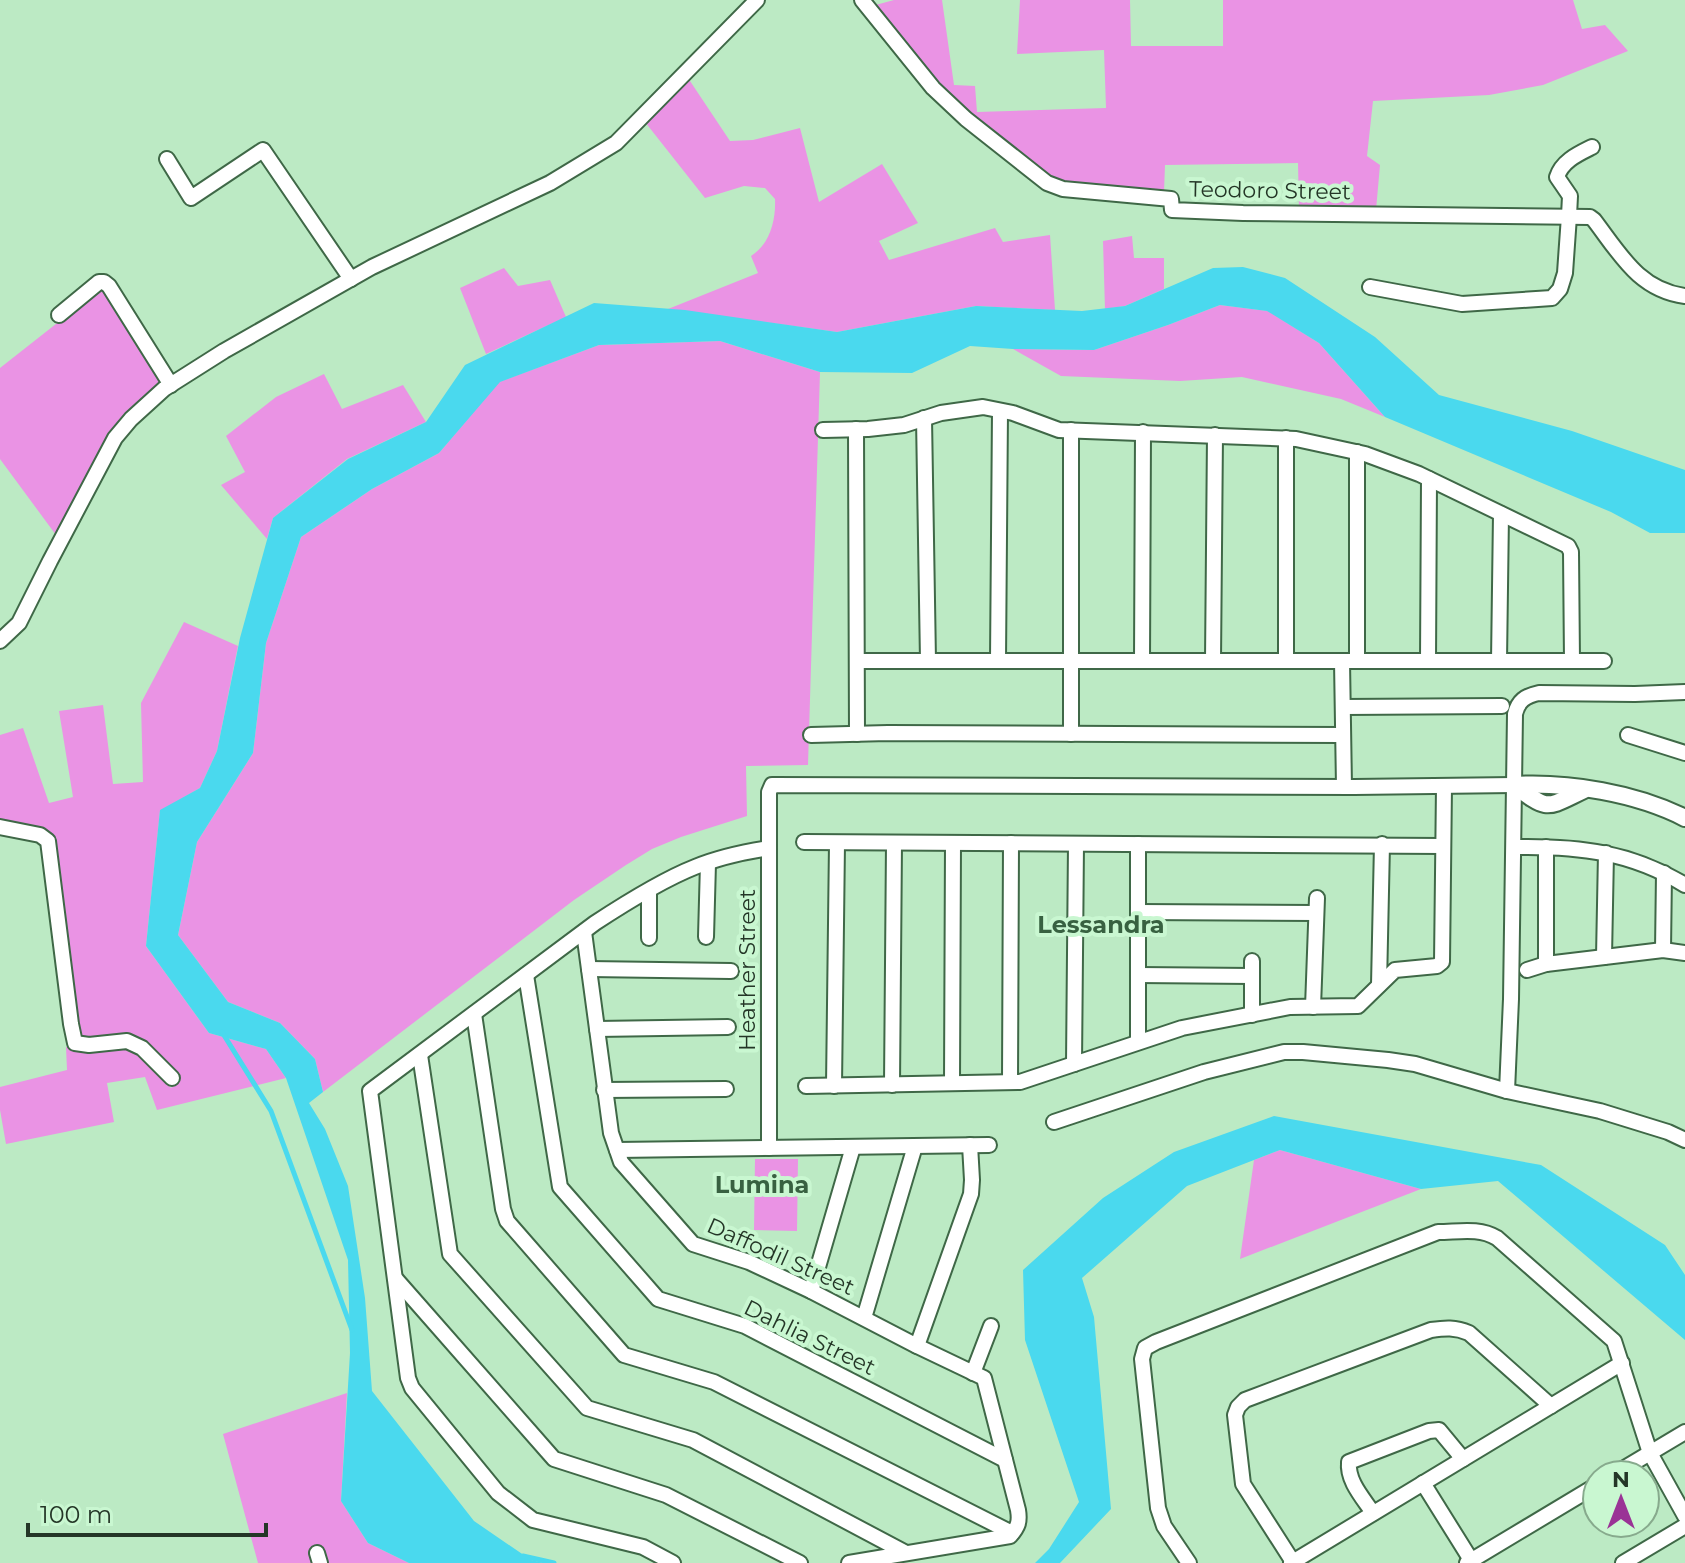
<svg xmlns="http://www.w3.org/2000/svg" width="1685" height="1563" viewBox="0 0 1685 1563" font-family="Montserrat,sans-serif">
  <rect width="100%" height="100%" fill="#bceac4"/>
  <g fill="#ea93e4">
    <path d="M894,0H942L954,85L975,86L977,112L1106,108L1104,50L1017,54L1020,0H1130L1131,46H1223V0H1573L1582,29L1605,25L1628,51L1543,85L1489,95L1373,101L1367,156L1380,165L1376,210L1299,209L1298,163L1165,165L1164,192L1079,186L1051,178L958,106L936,85L872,6Z"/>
    <path d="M688,78L730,141L753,140L800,128L819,202L882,164L918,223L879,241L889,260L995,228L1003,242L1050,235L1055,310L976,306L837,332L668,309L758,273L751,256C770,244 776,220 775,199L765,188L744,186L705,198L645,122Z"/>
    <path d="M1132,236L1134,258H1164V289L1125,306L1105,309L1103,241Z"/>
    <path d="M504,268L518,286L550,280L566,317L486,354L460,288Z"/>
    <path d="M103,287L160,384L124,415L113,431L56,535L0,459V368Z"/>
    <path d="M1220,305L1268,311L1319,343L1385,417L1341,399L1242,377L1180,381L1061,376L1013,349L1094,350L1168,325Z"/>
    <path d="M720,341L820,372L808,765L746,766L747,816L681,837L652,849L626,865L574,900L323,1092L315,1059L280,1023L228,1002L178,935L197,842L253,753L266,643L301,537L372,489L439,453L499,382L599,345Z"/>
    <path d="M324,374L342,409L403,385L426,422L347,459L273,518L267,539L221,485L245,472L226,436L276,397Z"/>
    <path d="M184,622L238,646L217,751L200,788L160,811L146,946L209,1033L266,1049L286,1078L157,1110L145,1077L107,1083L114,1122L6,1144L0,1110V1087L67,1070L66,1047L91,1052L126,1047L139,1054L171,1088L180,1081C165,1064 149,1038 126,1036C111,1034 95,1039 80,1036L54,837L42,827L0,820V735L23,728L49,803L73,797L59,711L103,705L113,784L143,782L141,703Z"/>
    <path d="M1280,1150L1421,1189L1240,1259L1254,1160Z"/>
    <path d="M755,1159H798L797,1231L754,1230Z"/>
    <path d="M347,1393L341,1501L368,1543L409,1563H258L223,1434Z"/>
  </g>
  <g fill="#4ad9ee">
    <path d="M1243,267L1285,278L1375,337L1439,395L1572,431L1685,470V533H1650L1611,512L1385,417L1319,343L1267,311L1220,305L1168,325L1094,350L1013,349L970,346L912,373L820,372L720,341L599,345L500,382L439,453L372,489L301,537L266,643L253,753L197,842L178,935L228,1002L280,1023L315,1059L323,1092L309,1103L325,1129L348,1186L365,1298L372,1391L474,1521L531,1560L544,1563H409L368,1543L341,1501L350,1353L348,1260L286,1078L266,1049L209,1033L146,946L160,810L200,788L217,751L240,638L273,518L348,459L426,422L465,365L594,303L685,310L837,332L976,306L1082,311L1125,306L1213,268Z"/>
    <path d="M1274,1116L1541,1165L1665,1245L1685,1275V1340L1498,1181L1421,1189L1280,1150L1187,1186L1082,1278L1094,1317L1111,1509L1060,1563H1035L1049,1549L1079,1502L1025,1340L1023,1270L1103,1198L1174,1152Z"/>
  </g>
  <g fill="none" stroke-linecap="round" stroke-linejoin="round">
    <g stroke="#4ad9ee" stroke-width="5">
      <path d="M222,1032L271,1111L352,1330"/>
      <path d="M523,1556L554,1563"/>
    </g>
    <defs>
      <g id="minor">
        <path d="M862,0L933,88L966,119L1047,183L1063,189L1171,199L1172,210L1243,213L1590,217L1594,220C1620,254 1639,290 1685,296"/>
        <path d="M167,159L191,198L263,150L351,279"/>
        <path d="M1370,287L1462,304L1552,298L1560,289L1565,273L1569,216L1570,196L1557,177C1562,161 1578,154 1592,147"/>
        <path d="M59,315L99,282H104L109,286L171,385"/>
        <path d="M924,418L928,661"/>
        <path d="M856,429L857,734"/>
        <path d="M823,430L868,429L904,425L941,413L983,407L1013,413L1059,430L1296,439L1365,454L1419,474L1568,546L1571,552L1572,661"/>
        <path d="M1071,430V734"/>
        <path d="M1286,438V661"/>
        <path d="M0,641L19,623L50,561L115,438L131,419L164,389L224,351L372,267L550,183L616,143L757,0"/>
        <path d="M857,661H1604"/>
        <path d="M998,661L1000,411"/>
        <path d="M1142,661L1143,432"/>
        <path d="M1213,661L1215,435"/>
        <path d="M1342,661L1344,787"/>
        <path d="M1357,661V452"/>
        <path d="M1428,661L1429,479"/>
        <path d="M1499,661L1501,514"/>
        <path d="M1343,707L1502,706"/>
        <path d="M811,735L888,733L1343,735"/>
        <path d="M1628,735L1685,753"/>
        <path d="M0,827L40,835L48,841L71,1024L75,1043L89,1045L127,1041L142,1048L172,1078"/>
        <path d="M804,842L1443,846"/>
        <path d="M1138,844V1042"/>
        <path d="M1517,847C1579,846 1631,852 1685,885"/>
        <path d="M1138,912L1316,913"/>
        <path d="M584,932L611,1133L621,1162L693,1244L749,1262L811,1291L917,1346L984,1378L1018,1510C1020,1522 1018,1527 1010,1536L849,1563"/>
        <path d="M706,937L708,863"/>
        <path d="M649,938V891"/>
        <path d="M1663,950L1664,873"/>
        <path d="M1604,957L1606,853"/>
        <path d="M1546,964V847"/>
        <path d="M589,969L731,971"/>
        <path d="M1527,970L1546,964L1663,950L1685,953"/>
        <path d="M526,975L560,1187L658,1299L745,1326L1005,1460"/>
        <path d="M1138,975L1252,976"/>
        <path d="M1379,985L1382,844"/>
        <path d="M1313,1007L1317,898"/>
        <path d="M474,1014L503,1209L507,1221L624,1355L714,1382L1012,1533"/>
        <path d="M1252,1015V961"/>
        <path d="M597,1029L728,1027"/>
        <path d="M420,1055L450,1254L587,1408L693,1440L906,1553"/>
        <path d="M1074,1064L1076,844"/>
        <path d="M1010,1082L1011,843"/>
        <path d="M952,1083L953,843"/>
        <path d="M892,1085L894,843"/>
        <path d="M806,1086L1020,1082L1182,1028L1290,1007L1358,1006L1395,970L1437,966L1442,962L1444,786"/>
        <path d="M834,1086L837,843"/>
        <path d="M604,1090L726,1089"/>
        <path d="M1507,1091L1511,999L1515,714C1518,701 1525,696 1539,693L1635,694L1685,692"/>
        <path d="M1054,1122L1204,1072L1284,1052H1303L1388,1060L1415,1064L1507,1091L1600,1111L1668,1132L1685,1140"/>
        <path d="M769,1148V792L772,785L1354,787L1514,785"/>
        <path d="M617,1150L989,1145"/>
        <path d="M395,1278L554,1459L666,1495L800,1563"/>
        <path d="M811,1291L853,1147"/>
        <path d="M864,1318L915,1146"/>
        <path d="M917,1346L971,1194L972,1180L970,1145"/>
        <path d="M973,1373L991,1326"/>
        <path d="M1613,1475L1685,1432"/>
        <path d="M1423,1483L1471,1560"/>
        <path d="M1373,1513C1363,1498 1347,1481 1349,1462L1429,1431L1439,1430L1463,1459"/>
        <path d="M317,1553L320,1563"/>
        <path d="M1293,1562L1243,1484L1235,1415L1238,1407L1245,1400L1431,1330C1445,1328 1455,1327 1469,1333L1551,1406"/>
        <path d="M673,1563L643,1547L533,1520L498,1493L412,1388L408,1378L370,1091L595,923C624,904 662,880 695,867C719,857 743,852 769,848"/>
        <path d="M1189,1563L1164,1526L1158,1508L1142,1359L1145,1348L1156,1342L1438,1232C1458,1232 1479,1227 1497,1238L1614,1341L1650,1453L1685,1516"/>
        <path d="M1291,1563L1622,1363"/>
        <path d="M1467,1563L1597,1485"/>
        <path d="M1623,1563L1685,1526"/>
      </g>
      <g id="tertiary">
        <path d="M1514,785C1569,782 1636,793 1685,818"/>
        <path d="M1514,785C1549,812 1546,808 1584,790"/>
      </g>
    </defs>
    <use href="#minor" stroke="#3f6847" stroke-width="18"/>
    <use href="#tertiary" stroke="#3f6847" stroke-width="20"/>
    <use href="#minor" stroke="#fff" stroke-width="14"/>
    <use href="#tertiary" stroke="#fff" stroke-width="16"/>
  </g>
  <g text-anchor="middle" stroke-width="8" stroke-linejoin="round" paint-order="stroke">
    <g font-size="22" fill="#243627" stroke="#c9f7d1">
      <text transform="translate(1270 190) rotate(1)" y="8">Teodoro Street</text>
      <text transform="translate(747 970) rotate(-90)" y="8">Heather Street</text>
      <text transform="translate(781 1256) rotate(24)" y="8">Daffodil Street</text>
      <text transform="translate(810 1337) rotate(26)" y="8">Dahlia Street</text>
    </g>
    <g font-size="24" font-weight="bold" fill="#386141" stroke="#c9f7d1">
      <text x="1101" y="933">Lessandra</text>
      <text x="762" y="1193">Lumina</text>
    </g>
  </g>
  <g transform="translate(1621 1499)"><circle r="38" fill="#c9f7d1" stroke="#87aa8d" stroke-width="2"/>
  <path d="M0-6L14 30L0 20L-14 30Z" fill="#9a3396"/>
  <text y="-12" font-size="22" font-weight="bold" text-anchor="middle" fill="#243627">N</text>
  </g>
  <path d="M28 1523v12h238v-12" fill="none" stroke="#243627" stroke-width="4"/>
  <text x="40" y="1523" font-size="24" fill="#243627" stroke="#c9f7d1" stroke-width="6" paint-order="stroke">100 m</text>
</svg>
